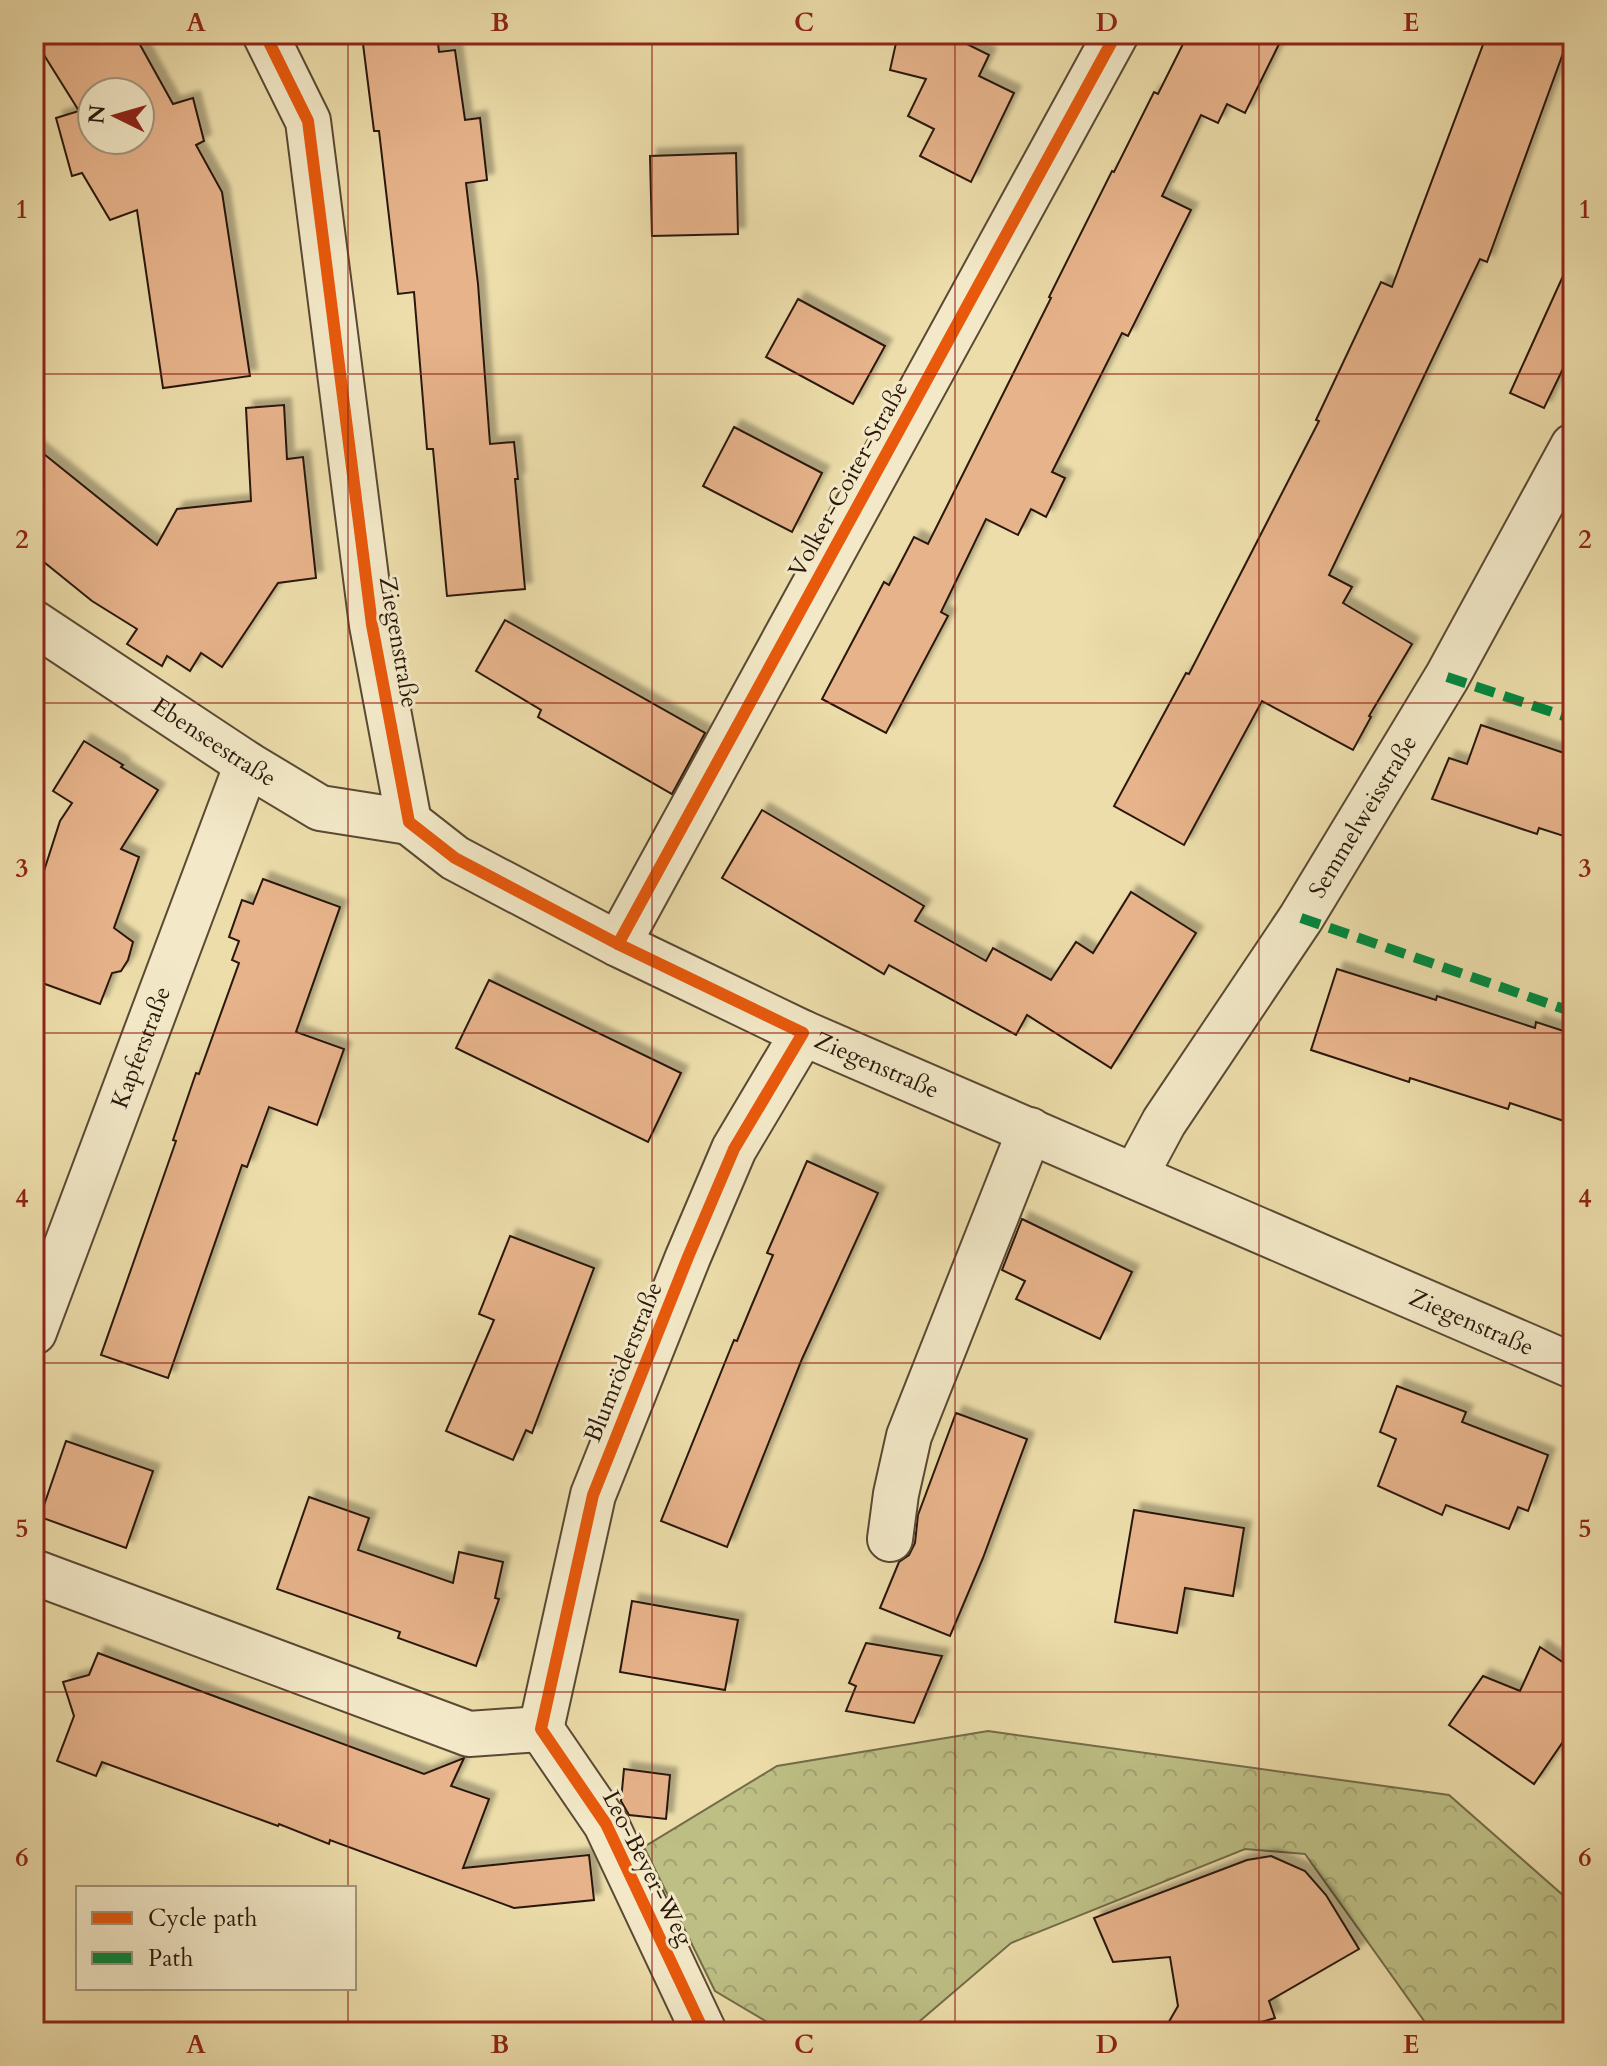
<svg xmlns="http://www.w3.org/2000/svg" width="1607" height="2066" viewBox="0 0 1607 2066" font-family="Cardo,serif">
  <defs>
    <pattern id="forest-crowns" width="20" height="18" patternUnits="userSpaceOnUse" patternTransform="scale(2)"><rect width="20" height="18" fill="#bdbf85"/><path d="M2 6a3 3 0 1 1 6 0M12 15a3 3 0 1 1 6 0" fill="none" stroke="#a2a372"/></pattern>
    <filter id="shadow"><feDropShadow dx="7" dy="-7" stdDeviation="2" flood-color="#0004"/></filter>
  </defs>
  <rect width="100%" height="100%" fill="#ecddaa"/>
  <filter id="stains"><feTurbulence type="fractalNoise" baseFrequency=".0025" numOctaves="4"/><feColorMatrix values="0 0 0 0 .2 0 0 0 0 .09 0 0 0 0 .02 0 0 0 .5 -.17"/></filter>
  <radialGradient id="worn" r=".72"><stop offset=".6" stop-color="#630" stop-opacity="0"/><stop offset="1" stop-color="#630" stop-opacity=".3"/></radialGradient>
  <path fill="url(#forest-crowns)" stroke="#736c48" stroke-width="2" d="M988,1731L1449,1795L1573,1904V2032H1432L1305,1854L1245,1849L1011,1943L907,2032H784L715,1991L644,1847L777,1766Z"/>
  <g fill="#e7b38b" stroke="#29180b" stroke-width="2" fill-rule="evenodd" filter="url(#shadow)">
    <path d="M34,34H134L173,104L193,98L204,141L196,145L222,192L250,376L163,388L137,210L110,220L82,173L72,176L56,118L79,111L34,39ZM92,92H140V140H92Z"/>
    <path d="M437,34L439,52L455,50L465,120L480,118L487,180L466,183L478,284L490,444L514,442L518,479H515L525,589L447,596L433,449H427L414,292L398,294L379,131H374L363,44Z"/>
    <path d="M898,34H947L989,55L979,76L1014,93L971,182L920,156L934,129L908,116L926,79L890,70Z"/>
    <path d="M1188,34H1284L1245,113L1227,104L1218,123L1201,115L1162,196L1191,210L1128,336L1122,333L1052,472L1065,478L1046,517L1031,509L1018,535L986,519L941,612L948,616L886,733L822,699L884,582L889,585L914,537L928,544L1051,298L1049,297L1112,171L1114,172L1154,92L1158,94Z"/>
    <path d="M1487,34H1570L1487,262L1480,259L1329,575L1352,587L1343,603L1412,644L1369,716L1371,717L1353,750L1262,701L1184,845L1114,806L1186,673L1189,674L1319,421L1316,420L1381,282L1392,287Z"/>
    <path d="M736,153L738,234L652,236L650,156Z"/>
    <path d="M1573,254V348L1544,408L1510,393Z"/>
    <path d="M798,299L885,346L853,404L766,357Z"/>
    <path d="M284,405L287,459L303,457L316,578L278,583L222,667L201,653L190,671L167,656L162,666L127,644L137,629L92,601L34,554V446L157,545L177,509L251,501L246,408Z"/>
    <path d="M734,427L822,473L792,532L703,486Z"/>
    <path d="M505,620L705,733L672,794L538,717L541,710L476,671Z"/>
    <path d="M1481,725L1573,756V839L1539,828L1537,834L1432,799L1449,758L1467,764Z"/>
    <path d="M84,741L123,765L121,767L158,790L121,849L139,857L114,928L133,942L128,960L121,971L112,973L100,1004L34,980V902L60,821L72,803L53,791Z"/>
    <path d="M762,810L924,906L915,921L986,961L993,948L1051,980L1076,942L1093,953L1131,892L1196,933L1111,1068L1027,1015L1016,1035L889,965L884,974L722,878Z"/>
    <path d="M263,879L340,907L296,1032L344,1049L317,1125L269,1107L247,1167L242,1165L168,1378L101,1355L176,1141L173,1140L196,1073L199,1074L239,963L232,960L239,941L229,937L242,900L253,904Z"/>
    <path d="M1337,969L1436,1000L1437,996L1535,1028L1536,1022L1573,1034V1124L1510,1103L1508,1109L1410,1078L1409,1082L1311,1050Z"/>
    <path d="M489,980L681,1073L648,1142L456,1048Z"/>
    <path d="M807,1161L878,1193L802,1359L727,1547L661,1521L734,1340L737,1341L751,1307L773,1255L767,1253Z"/>
    <path d="M1022,1219L1132,1272L1100,1339L1016,1299L1025,1281L1002,1270Z"/>
    <path d="M510,1236L594,1268L532,1433L526,1430L513,1460L446,1431L494,1320L479,1314Z"/>
    <path d="M1397,1386L1466,1412L1462,1422L1548,1455L1528,1511L1518,1507L1509,1529L1446,1505L1442,1515L1378,1486L1396,1439L1380,1432Z"/>
    <path d="M956,1413L1027,1439L983,1558L950,1636L880,1608L899,1562L909,1555L915,1543L918,1515Z"/>
    <path d="M66,1441L153,1471L126,1548L40,1517Z"/>
    <path d="M309,1497L369,1518L358,1550L453,1583L459,1552L503,1562L495,1598L499,1599L476,1666L398,1638L400,1632L277,1589Z"/>
    <path d="M1134,1510L1244,1528L1233,1596L1185,1588L1177,1633L1115,1622Z"/>
    <path d="M632,1601L738,1620L725,1690L620,1672Z"/>
    <path d="M866,1643L942,1656L914,1723L846,1711L856,1686L849,1683Z"/>
    <path d="M1540,1647L1573,1669V1727L1534,1784L1449,1725L1483,1676L1520,1691Z"/>
    <path d="M98,1653L424,1774L464,1758L451,1786L489,1799L463,1868L589,1855L594,1900L514,1908L330,1840L329,1844L279,1824L278,1826L102,1762L96,1776L57,1761L74,1716L63,1682L89,1675Z"/>
    <path d="M624,1769L670,1775L666,1819L629,1815L621,1801Z"/>
    <path d="M1271,1856L1305,1871L1326,1895L1359,1949L1269,2001L1275,2018L1229,2032H1163L1178,2006L1170,1957L1113,1962L1094,1918L1247,1860Z"/>
  </g>
  <g fill="none" stroke-linecap="round" stroke-linejoin="round">
    <defs>
      <g id="minor">
        <path id="s1" d="M265,34L308,121L372,625L409,822L455,858L618,944L803,1033L1573,1366"/>
        <path id="s2" d="M34,623L247,764L320,808L409,822"/>
        <path d="M618,944L1116,34"/>
        <path id="s3" d="M1135,1176L1164,1122L1301,918L1447,677L1573,446"/>
        <path id="s4" d="M34,1332L247,764"/>
        <path d="M890,1539L896,1494L909,1436L1030,1130"/>
        <path d="M34,1572L469,1734L541,1729"/>
        <path d="M541,1729L593,1495L688,1257L734,1149L803,1033"/>
        <path d="M541,1729L606,1824L704,2032"/>
      </g>
    </defs>
    <use href="#minor" stroke="#5a4933" stroke-width="48"/>
    <use href="#minor" stroke="#f3e9c8" stroke-width="44"/>
    <g stroke="#00873e" stroke-width="10" stroke-dasharray="20 10" stroke-linecap="butt">
      <path d="M1447,677L1573,719"/>
      <path d="M1301,918L1573,1012"/>
    </g>
    <defs>
      <g id="cycleway">
        <path d="M265,34L308,121L372,625L409,822L455,858L618,944L803,1033L734,1149L688,1257L593,1495L541,1729L606,1824L704,2032"/>
        <path d="M618,944L1116,34"/>
      </g>
    </defs>
    <use href="#cycleway" stroke="#f3e9c8" stroke-width="17"/>
    <use href="#cycleway" stroke="#e8590c" stroke-width="12"/>
  </g>
  <path fill="none" stroke="#8f2418" stroke-width="2" stroke-opacity="0.55" d="M348,34V1888M652,34V2032M955,34V2032M1259,34V2032M34,374H1573M34,703H1573M34,1033H1573M34,1363H1573M34,1692H1573M348,1988V2032"/>
  <g text-anchor="middle" stroke-width="6" stroke-linejoin="round" paint-order="stroke">
    <g font-size="24" fill="#29180b" stroke="#f3e9c8">
      <text transform="translate(848 479) rotate(-61)" y="8">Volker-Coiter-Straße</text>
      <text transform="translate(399 642) rotate(80)" y="8">Ziegenstraße</text>
      <text dy="8" stroke="none"><textPath href="#s2" startOffset="216">Ebenseestraße</textPath></text>
      <text dy="8" stroke="none"><textPath href="#s3" startOffset="426">Semmelweisstraße</textPath></text>
      <text dy="8" stroke="none"><textPath href="#s4" startOffset="304">Kapferstraße</textPath></text>
      <text dy="8" stroke="none"><textPath href="#s1" startOffset="1334">Ziegenstraße</textPath></text>
      <text dy="8" stroke="none"><textPath href="#s1" startOffset="1982">Ziegenstraße</textPath></text>
      <text transform="translate(623 1362) rotate(-68)" y="8">Blumröderstraße</text>
      <text transform="translate(648 1868) rotate(63)" y="8">Leo-Beyer-Weg</text>
    </g>
  </g>
  <rect width="1607" height="2066" fill="none" stroke="#ecddaa" stroke-width="88"/>
  <rect x="76" y="1886" width="280" height="104" fill="#f3e9c8" stroke="#a2957c" stroke-width="2"/>
  <rect x="92" y="1912" width="40" height="12" fill="#e8590c" stroke="#a2957c" stroke-width="2"/>
  <text x="148" y="1926" font-size="24" fill="#29180b">Cycle path</text>
  <rect x="92" y="1952" width="40" height="12" fill="#00873e" stroke="#a2957c" stroke-width="2"/>
  <text x="148" y="1966" font-size="24" fill="#29180b">Path</text>
  <g transform="translate(116 116) rotate(275)"><circle r="38" fill="#f3e9c8" stroke="#a2957c" stroke-width="2"/>
  <path d="M0-6L14 30L0 20L-14 30Z" fill="#8f2418"/>
  <text y="-12" font-size="22" font-weight="bold" text-anchor="middle" fill="#29180b">N</text>
  </g>
  <rect x="44" y="44" width="1519" height="1978" fill="none" stroke="#8f2418" stroke-width="3"/>
  <g font-size="26" text-anchor="middle" font-weight="bold" fill="#8f2418">
    <text x="196" y="31">A</text>
    <text x="500" y="31">B</text>
    <text x="804" y="31">C</text>
    <text x="1107" y="31">D</text>
    <text x="1411" y="31">E</text>
    <text x="22" y="218">1</text>
    <text x="1585" y="218">1</text>
    <text x="22" y="548">2</text>
    <text x="1585" y="548">2</text>
    <text x="22" y="877">3</text>
    <text x="1585" y="877">3</text>
    <text x="22" y="1207">4</text>
    <text x="1585" y="1207">4</text>
    <text x="22" y="1537">5</text>
    <text x="1585" y="1537">5</text>
    <text x="22" y="1866">6</text>
    <text x="1585" y="1866">6</text>
    <text x="196" y="2053">A</text>
    <text x="500" y="2053">B</text>
    <text x="804" y="2053">C</text>
    <text x="1107" y="2053">D</text>
    <text x="1411" y="2053">E</text>
  </g>
  <rect width="100%" height="100%" filter="url(#stains)"/>
  <rect width="100%" height="100%" fill="url(#worn)"/>
</svg>
